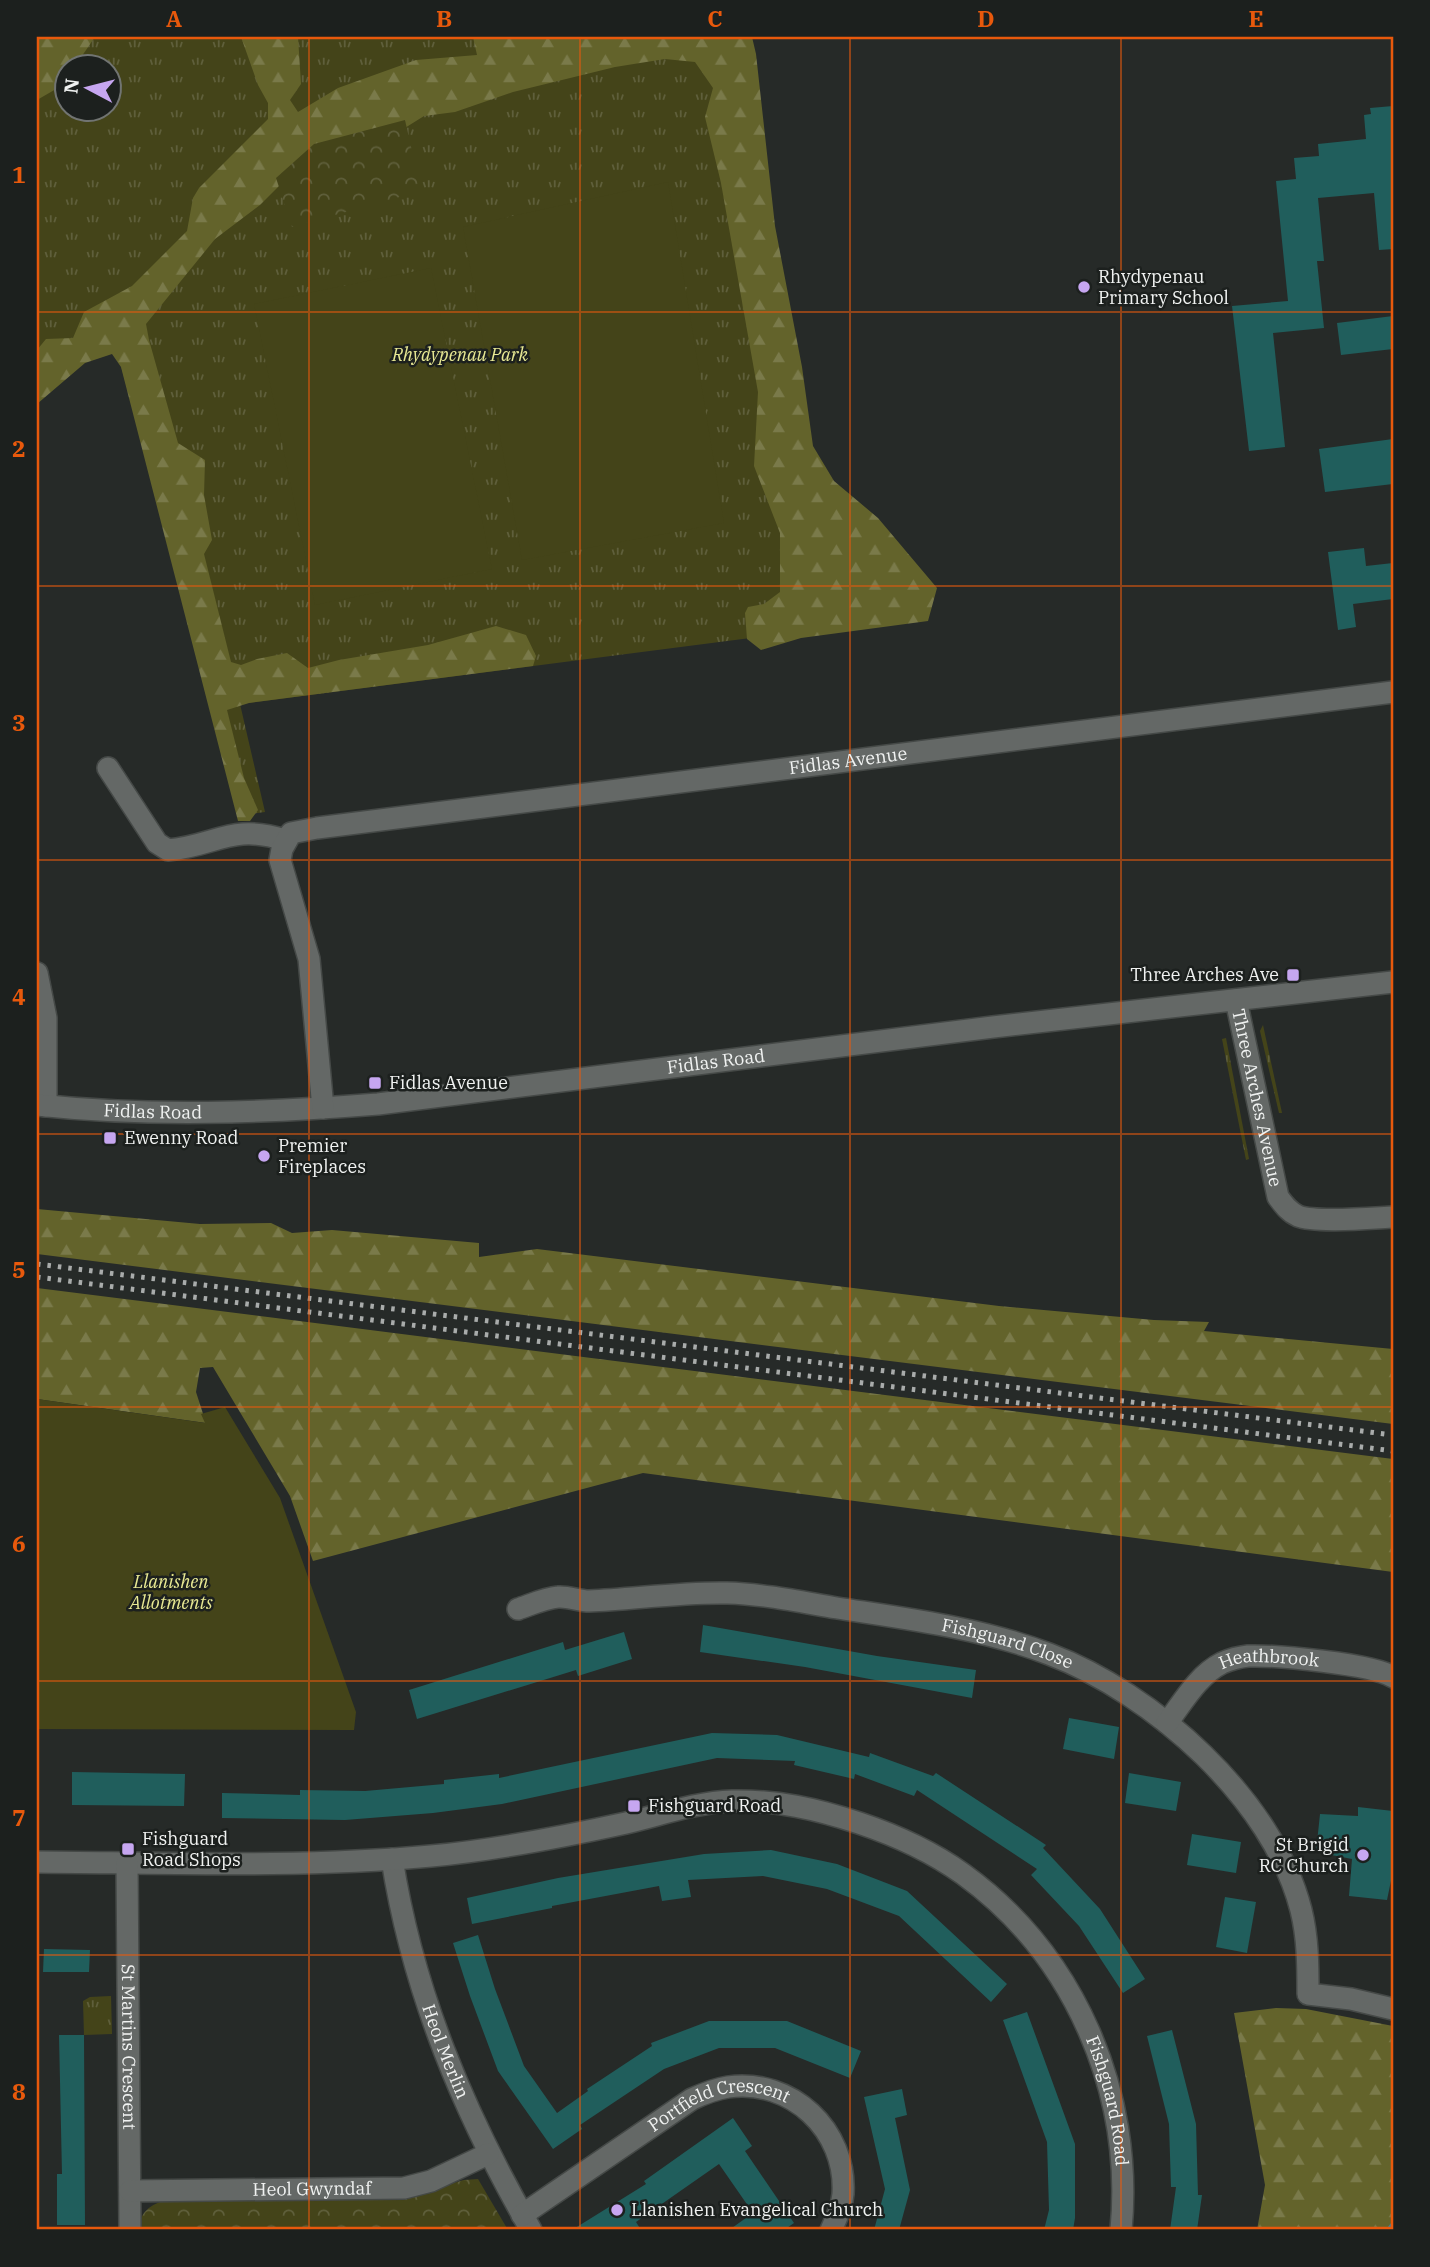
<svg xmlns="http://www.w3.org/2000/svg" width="1430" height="2267" viewBox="0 0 1430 2267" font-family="'IBM Plex Serif',serif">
  <defs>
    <pattern id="grass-tufts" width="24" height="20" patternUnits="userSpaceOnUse" patternTransform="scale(1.75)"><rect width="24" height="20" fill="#444419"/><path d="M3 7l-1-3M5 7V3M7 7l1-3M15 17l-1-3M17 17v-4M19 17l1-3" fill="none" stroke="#5f5f3b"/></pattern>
    <pattern id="forest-firs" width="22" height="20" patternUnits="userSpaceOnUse" patternTransform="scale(1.75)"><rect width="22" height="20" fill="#63632b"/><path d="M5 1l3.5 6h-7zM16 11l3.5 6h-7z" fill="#7a7a4a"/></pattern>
    <pattern id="park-crowns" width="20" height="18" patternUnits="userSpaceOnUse" patternTransform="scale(1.75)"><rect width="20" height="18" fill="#444419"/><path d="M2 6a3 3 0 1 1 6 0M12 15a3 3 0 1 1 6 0" fill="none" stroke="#5f5f3b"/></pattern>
  </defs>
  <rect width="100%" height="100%" fill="#262a28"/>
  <g fill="url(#grass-tufts)" fill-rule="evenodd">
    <path d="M37,37H730L827,628L240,704L265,812L243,815L112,333L37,398ZM66,66H108V108H66Z"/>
    <path d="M1263,1025L1282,1113H1279L1260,1031Z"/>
    <path d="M1226,1038L1249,1159L1246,1160L1222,1039Z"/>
    <path d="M111,1996L112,2034L84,2035L83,2001L90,1997Z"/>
  </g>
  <g fill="url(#forest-firs)">
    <path d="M37,37H95L75,66H66V77L56,89L37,100Z"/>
    <path d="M241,37H298L301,84L290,100L298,112L338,88L416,60L477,55L473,37H752L756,54L775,226L802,367L813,446L834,481L878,518L937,588L928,621L801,638L761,650L747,639L745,613L748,607L764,604L780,592V533L754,466L758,392L721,183L705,117L713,88L695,62L665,59L615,67L513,92L455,112L424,116L384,141L299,166L260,205L215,239L146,324L149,340L178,443L205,460L204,495L212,540L204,554L231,662L241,665L257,659L287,653L308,668L339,660L428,645L496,626L526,635L536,656L533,666L249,703L227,710L244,778L258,810L250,821H238L121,367L112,354L85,363L37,404V350L46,339L73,338L84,312L132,286L187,231L193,198L199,188L268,119V103L258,85Z"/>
    <path d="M37,1209L200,1224L271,1223L292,1233L332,1230L479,1243V1257L537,1249L999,1306L1154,1320L1209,1322L1204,1331L1393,1349V1424L37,1254Z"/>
    <path d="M37,1288L1393,1459V1572L643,1473L313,1561L290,1496L213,1367L200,1368L196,1392L206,1423L37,1399Z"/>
    <path d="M1276,2008L1306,2009L1393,2026V2230H1257L1265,2185L1234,2013Z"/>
  </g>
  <g fill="url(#park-crowns)">
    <path d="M405,120L421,191L292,227L276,178L314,144Z"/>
    <path d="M478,2179L508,2230H139C139,2213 150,2204 167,2200L436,2188L464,2180Z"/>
  </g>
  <g fill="#444419">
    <path d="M668,182L724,523L522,560L463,227Z"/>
    <path d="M431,268L492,569L315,605L254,304Z"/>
    <path d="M37,1399L205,1423L201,1414L225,1407L280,1498L356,1712L354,1730L37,1729Z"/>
  </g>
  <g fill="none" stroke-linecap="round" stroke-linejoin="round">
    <path stroke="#398197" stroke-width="7" d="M1390,2230L1393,2226"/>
  </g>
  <g fill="#205e5c">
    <path d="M1393,106V249L1379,250L1374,193L1318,198L1324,261H1317L1324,328L1273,333L1285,447L1249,451L1232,306L1288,301L1276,181L1296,179L1294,158L1319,156L1318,144L1366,139L1364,115L1371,114L1370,108Z"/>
    <path d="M1393,316V349L1341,355L1337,323Z"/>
    <path d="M1393,439V484L1325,492L1319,449Z"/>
    <path d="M1364,548L1366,566L1393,563V599L1353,604L1356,627L1338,630L1328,552Z"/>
    <path d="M703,1625L877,1656L976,1670L972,1698L805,1667L700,1652Z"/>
    <path d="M624,1632L632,1659L578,1676L576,1670L417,1719L409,1690L563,1642L565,1650Z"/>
    <path d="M1069,1718L1119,1727L1114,1759L1063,1749Z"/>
    <path d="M712,1733L777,1735L869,1757L870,1753L933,1776L936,1773L1046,1845L1043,1848L1100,1909L1145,1979L1123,1993L1079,1926L1031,1875L1037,1869L917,1790L914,1796L855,1774L854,1779L794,1765L795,1761L717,1758L502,1804L433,1813L345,1820L222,1818V1793L300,1795V1790L365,1791L444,1784V1780L499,1774V1778Z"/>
    <path d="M72,1772L185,1774L184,1806L72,1805Z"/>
    <path d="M1129,1773L1181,1782L1176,1811L1125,1803Z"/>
    <path d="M1358,1807L1393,1811V1871L1387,1900L1349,1896L1352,1859L1316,1852L1320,1814L1358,1816Z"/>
    <path d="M1192,1834L1241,1842L1236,1873L1187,1865Z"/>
    <path d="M771,1850L837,1864L907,1891L1007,1984L991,2002L899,1916L827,1889L763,1876L688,1880L691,1897L662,1901L659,1886L552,1906V1908L472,1924L467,1898L558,1878L704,1854Z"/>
    <path d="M1225,1897L1256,1902L1247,1953L1216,1947Z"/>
    <path d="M478,1935L495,1989L524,2066L557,2113L588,2091L587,2089L652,2046L651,2043L709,2021H787L861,2051L850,2078L775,2048H719L664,2069L580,2125L582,2129L553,2149L498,2071L470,1996L453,1943Z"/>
    <path d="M44,1949L90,1950L89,1972H43Z"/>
    <path d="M1027,2012L1075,2144V2218L1073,2230H1044L1049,2210L1047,2142L1003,2020Z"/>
    <path d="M1172,2030L1196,2124L1198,2195H1202L1197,2230H1170L1176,2187H1171L1169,2124L1147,2036Z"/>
    <path d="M59,2035H84L85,2225H57V2174H62Z"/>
    <path d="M902,2089L907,2115L895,2118L910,2190L899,2230H874L885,2189L864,2097Z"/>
    <path d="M733,2118L752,2146L745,2151L794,2223L784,2230H729L753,2213L719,2164L636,2222L641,2230H572L646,2184L644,2181Z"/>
  </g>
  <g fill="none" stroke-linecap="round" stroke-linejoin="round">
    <defs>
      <g id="minor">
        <path d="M108,768L157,843L168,850C216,846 231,823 285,840"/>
        <path d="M37,973L46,1018V1106"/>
        <path id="s1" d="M1236,1000L1278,1197C1284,1205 1289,1212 1298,1216C1316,1223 1372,1218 1393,1217"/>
        <path id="s2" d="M37,1105C150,1117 265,1113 378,1104L993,1027L1393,982"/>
        <path id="s3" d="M323,1108L309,959L280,860L282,849L291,833L317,828L1393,692"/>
        <path id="s4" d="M518,1609C530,1605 545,1598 558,1597C568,1596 579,1601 589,1601C635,1599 681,1592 727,1593C764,1594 801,1602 837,1608C908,1619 982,1628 1049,1654C1153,1693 1273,1799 1301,1910C1308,1938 1308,1966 1308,1994L1351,1999L1393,2009"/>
        <path id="s5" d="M1167,1723C1183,1702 1198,1675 1222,1663C1231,1659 1239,1657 1248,1656C1275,1655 1373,1664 1393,1677"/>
        <path id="s6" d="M392,1859C413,1993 464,2113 531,2230"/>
        <path id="s7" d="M37,1862C168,1863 300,1868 431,1856C497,1850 562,1837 626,1823C660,1815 697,1802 732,1801C777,1800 817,1809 859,1823C895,1835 931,1851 963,1874C1075,1955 1134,2093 1121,2230"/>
        <path id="s8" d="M127,1863L130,2230"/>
        <path id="s9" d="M130,2191L404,2188L431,2181L488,2154"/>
        <path id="s10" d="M522,2215L692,2099C703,2094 715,2089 728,2087C791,2078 847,2130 843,2194C842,2207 836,2219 831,2230"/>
      </g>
    </defs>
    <use href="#minor" stroke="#454947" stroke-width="24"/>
    <use href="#minor" stroke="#646866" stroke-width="21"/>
    <g stroke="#a9acab" stroke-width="5" stroke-dasharray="3.5 7" stroke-linecap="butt">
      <path d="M37,1264L1393,1435"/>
      <path d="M37,1277L1393,1451"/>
    </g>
  </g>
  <path fill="none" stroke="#e8590c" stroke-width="2" stroke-opacity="0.55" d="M309,37V2230M580,37V2230M850,37V2230M1121,37V2230M37,312H1393M37,586H1393M37,860H1393M37,1134H1393M37,1407H1393M37,1681H1393M37,1955H1393"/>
  <g fill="#c6a6f0" stroke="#1c201e" stroke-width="2.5">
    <circle cx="1084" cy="287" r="7"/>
    <rect x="1286" y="968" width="14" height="14" rx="3.5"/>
    <rect x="368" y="1076" width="14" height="14" rx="3.5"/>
    <rect x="103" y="1131" width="14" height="14" rx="3.5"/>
    <circle cx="264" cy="1156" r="7"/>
    <rect x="627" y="1799" width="14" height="14" rx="3.5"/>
    <rect x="121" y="1842" width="14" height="14" rx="3.5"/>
    <circle cx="1363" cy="1855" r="7"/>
    <circle cx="617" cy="2210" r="7"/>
  </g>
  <g text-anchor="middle" stroke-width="5" stroke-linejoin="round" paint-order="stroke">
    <g font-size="18" fill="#f0f2f1" stroke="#1c201e" text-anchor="start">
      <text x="1098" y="283">Rhydypenau<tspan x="1098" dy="21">Primary School</tspan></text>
      <text x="1279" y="981" text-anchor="end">Three Arches Ave</text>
      <text x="389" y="1089">Fidlas Avenue</text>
      <text x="124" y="1144">Ewenny Road</text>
      <text x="278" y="1152">Premier<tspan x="278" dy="21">Fireplaces</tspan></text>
      <text x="648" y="1812">Fishguard Road</text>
      <text x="142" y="1845">Fishguard<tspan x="142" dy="21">Road Shops</tspan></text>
      <text x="1349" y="1851" text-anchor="end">St Brigid<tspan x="1349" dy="21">RC Church</tspan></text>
      <text x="631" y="2216">Llanishen Evangelical Church</text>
    </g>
    <g font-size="18" font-style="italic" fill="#e8e993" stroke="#1c201e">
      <text x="460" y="361">Rhydypenau Park</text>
      <text x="171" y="1588">Llanishen<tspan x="171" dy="21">Allotments</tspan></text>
    </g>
    <g font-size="18" fill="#f0f2f1" stroke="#1c201e">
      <text dy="6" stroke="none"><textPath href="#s3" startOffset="844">Fidlas Avenue</textPath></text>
      <text dy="6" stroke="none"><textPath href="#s2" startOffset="682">Fidlas Road</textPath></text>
      <text dy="6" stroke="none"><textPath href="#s1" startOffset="100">Three Arches Avenue</textPath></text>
      <text dy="6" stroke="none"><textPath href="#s2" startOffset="116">Fidlas Road</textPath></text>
      <text dy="6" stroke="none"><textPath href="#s4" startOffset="497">Fishguard Close</textPath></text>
      <text dy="6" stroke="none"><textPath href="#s5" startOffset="130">Heathbrook</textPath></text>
      <text dy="6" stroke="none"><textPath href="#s8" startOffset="184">St Martins Crescent</textPath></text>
      <text dy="6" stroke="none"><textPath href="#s6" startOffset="200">Heol Merlin</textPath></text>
      <text dy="6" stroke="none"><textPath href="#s7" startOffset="1223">Fishguard Road</textPath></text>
      <text dy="6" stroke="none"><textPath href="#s10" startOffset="231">Portfield Crescent</textPath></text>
      <text dy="6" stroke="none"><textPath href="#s9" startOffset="182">Heol Gwyndaf</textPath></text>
    </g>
  </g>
  <rect width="1430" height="2267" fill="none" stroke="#1c201e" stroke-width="77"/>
  <g transform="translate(88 88) rotate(277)"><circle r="33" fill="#1c201e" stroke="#717472" stroke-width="2"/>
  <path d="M0-5L12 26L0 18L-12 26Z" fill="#c6a6f0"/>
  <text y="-10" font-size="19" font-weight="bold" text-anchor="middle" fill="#f0f2f1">N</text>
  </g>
  <rect x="38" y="38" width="1354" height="2190" fill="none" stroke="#e8590c" stroke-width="2.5"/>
  <g font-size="23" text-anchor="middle" font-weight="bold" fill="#e8590c">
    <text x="174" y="27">A</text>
    <text x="444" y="27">B</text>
    <text x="715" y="27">C</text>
    <text x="986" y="27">D</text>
    <text x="1256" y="27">E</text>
    <text x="19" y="183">1</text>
    <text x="19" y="457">2</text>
    <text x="19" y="731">3</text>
    <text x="19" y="1005">4</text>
    <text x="19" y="1278">5</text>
    <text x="19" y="1552">6</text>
    <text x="19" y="1826">7</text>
    <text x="19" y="2100">8</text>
  </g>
</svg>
